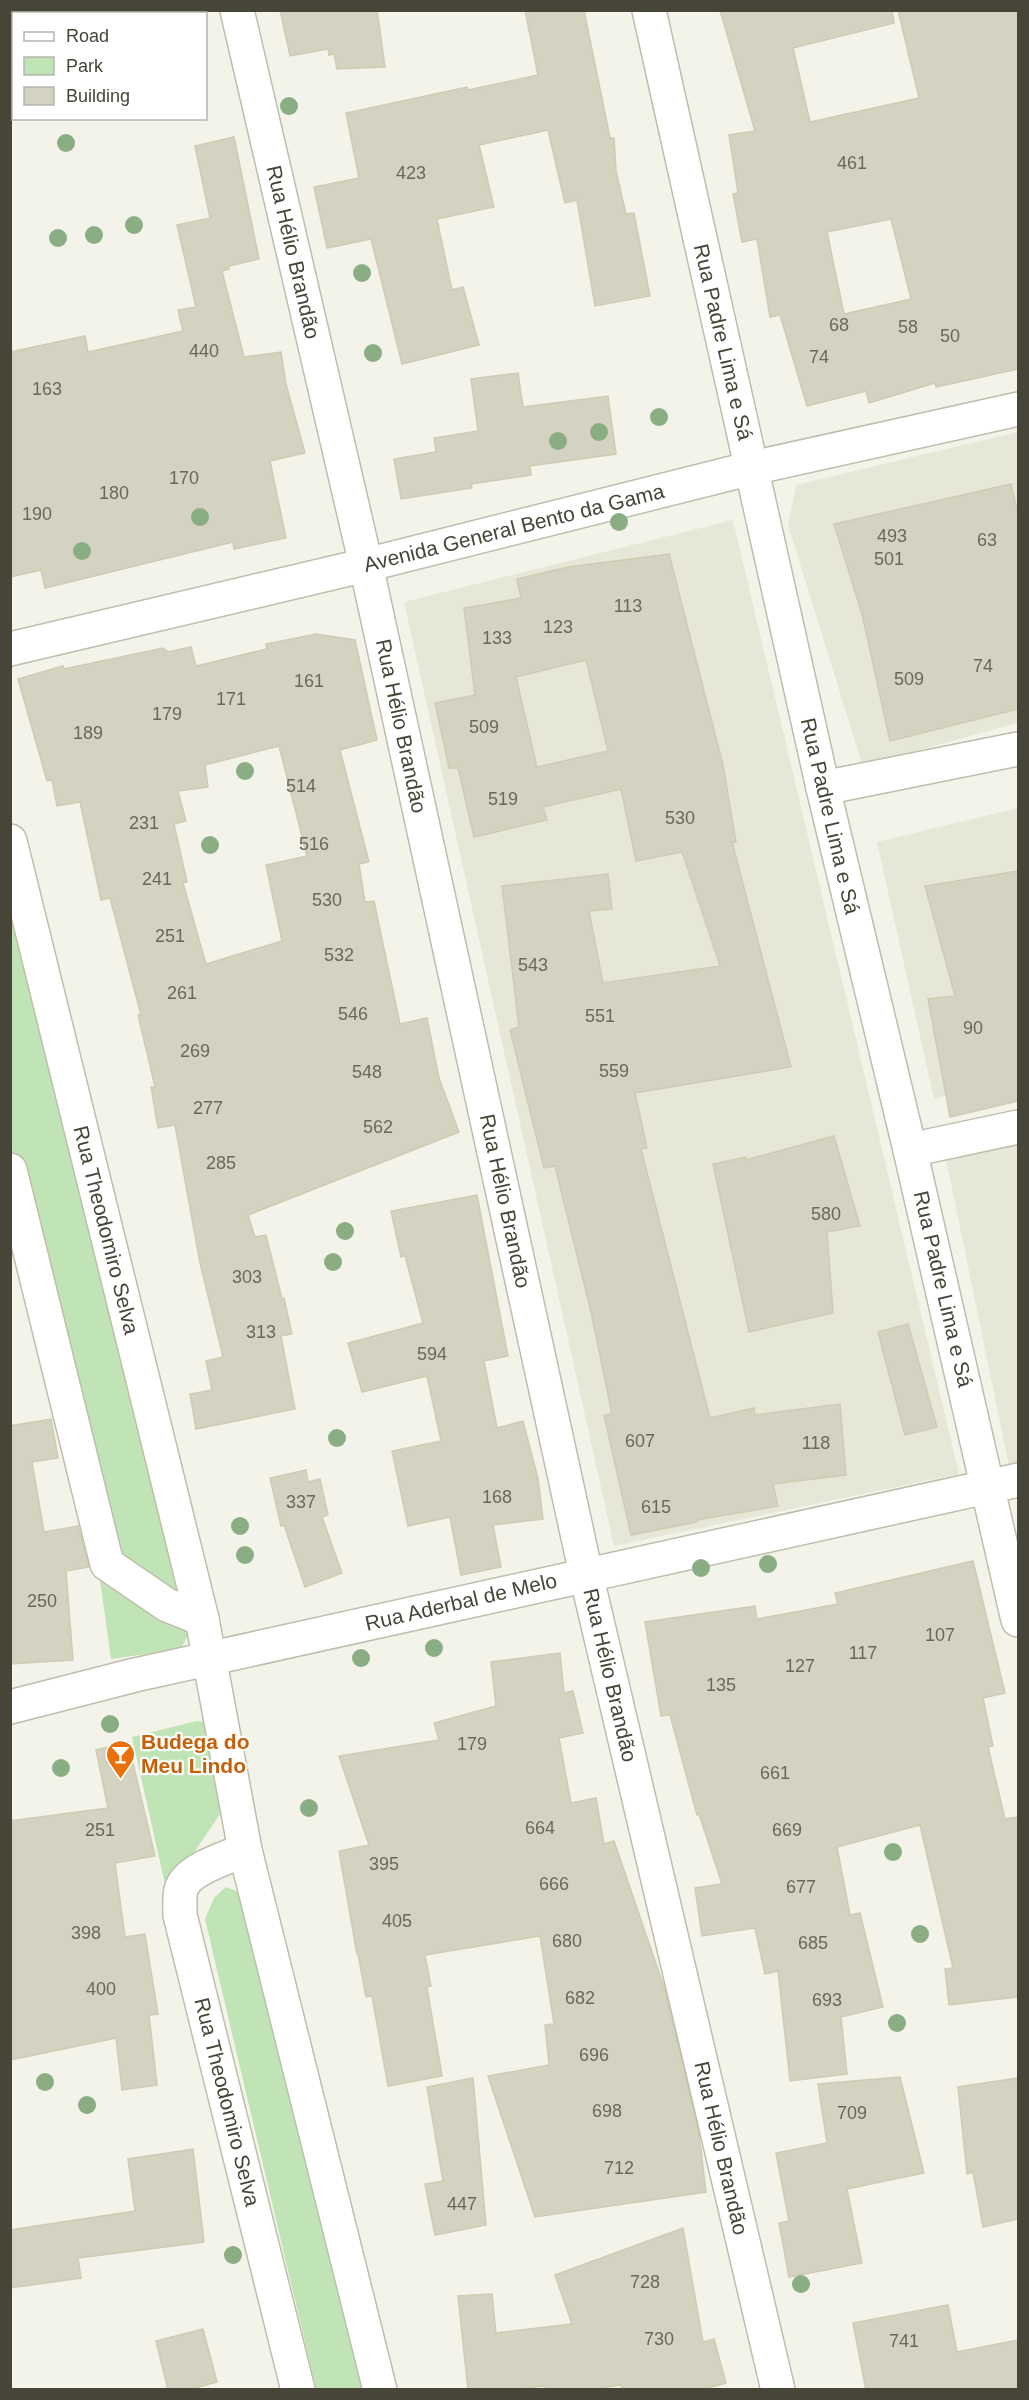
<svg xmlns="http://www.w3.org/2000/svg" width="1029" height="2400" viewBox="0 0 1029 2400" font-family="Helvetica,sans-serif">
  <rect width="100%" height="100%" fill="#f3f3e9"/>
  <g fill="#e7e7d8">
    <path d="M1018,432V723L860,766V757L788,525L796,485Z"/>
    <path d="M733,520L959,1474L614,1546L404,602Z"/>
    <path d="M1018,808V1080L934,1099L877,842Z"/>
    <path d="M1018,1145V1464L1009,1466L946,1159Z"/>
  </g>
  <g fill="#c0e4b6">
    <path d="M10,874L198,1613L111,1560L11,1145Z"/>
    <path d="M99,1573L186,1627L187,1637L181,1649L111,1659Z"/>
    <path d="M197,1721L213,1723L226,1805L167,1893L132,1737Z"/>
    <path d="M226,1887L244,1894L375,2389H316L205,1919L214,1898Z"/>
  </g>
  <g fill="#d4d2c0" stroke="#ceccb3" stroke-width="1.5" fill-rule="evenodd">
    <path d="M280,10H377L385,67L337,69L334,54L329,55L328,49L290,56Z"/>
    <path d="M525,10H584L610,138H614L616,171L626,214L634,213L650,296L595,306L577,200L565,203L548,130L479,145L494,207L437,219L452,290L463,287L479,345L402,364L371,239L327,248L314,187L359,178L346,113L467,87L468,90L538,75Z"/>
    <path d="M720,10H892L894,23L793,48L810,122L919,98L898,10H1018V369L936,387L935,383L869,403L866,391L807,406L780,315L770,317L757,239L742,242L733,194L738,193L729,135L755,131ZM891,219L911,299L844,314L827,232Z"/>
    <path d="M234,137L259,259L229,266V269L222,271L244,357L281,352L286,384L305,453L270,461L286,538L234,549L233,542L45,588L41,570L10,577V352L85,336L88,352L183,331L178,310L196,307L177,225L210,218L195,146Z"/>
    <path d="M518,373L523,407L608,396L616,454L530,466L531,475L471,484L472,488L401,499L394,459L436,452L434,438L478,431L471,379Z"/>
    <path d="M1011,484L1018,514V709L890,741L862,614L834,524Z"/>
    <path d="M669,554L723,765L736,842H732L791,1067L635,1093L647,1148L641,1149L710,1418L754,1408L755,1415L840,1404L846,1475L773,1484L778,1506L697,1520V1522L631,1535L604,1415L612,1414L591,1312L555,1166L544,1168L510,1030L519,1027L502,886L608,874L612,909L589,911L603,983L720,966L682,852L636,861L621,789L543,807L547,820L474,837L458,768H449L435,703L475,695L464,608L521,598L517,579L568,567ZM586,660L608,751L537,767L516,677Z"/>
    <path d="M316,634L355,640L377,740L340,750L369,862L359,864L365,902L374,901L400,1024L427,1018L439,1078L459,1132L248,1215L255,1237L266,1235L282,1299L284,1298L292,1334L281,1336L295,1409L196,1429L190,1394L212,1390L206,1361L223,1357L200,1263L175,1125L158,1128L151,1087H155L138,1015H141L110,898L101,900L80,802L57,806L52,780L47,781L18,679L63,666L64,669L163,648L168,652L191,647L196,666L267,649L266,644ZM279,746L307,856L266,865L282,941L206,964L183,883L187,882L174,824L186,821L178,791L208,787L205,765Z"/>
    <path d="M1018,871V1101L950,1117L928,999L955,996L925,886Z"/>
    <path d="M834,1136L860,1226L827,1232L833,1313L749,1332L713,1164L746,1157V1160Z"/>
    <path d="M477,1195L508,1356L484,1361L497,1428L523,1421L538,1479L543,1519L493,1525L501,1567L461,1575L450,1517L408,1526L392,1451L441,1441L427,1376L362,1392L348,1343L423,1323L405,1256L401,1257L391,1211Z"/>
    <path d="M908,1324L937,1427L905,1435L878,1332Z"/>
    <path d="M51,1419L58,1458L32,1462L44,1532L78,1526L89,1567L66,1571L73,1660L10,1664V1426Z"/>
    <path d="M306,1470L308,1482L320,1479L328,1515L322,1517L342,1573L305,1587L284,1525L281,1526L270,1478Z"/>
    <path d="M973,1561L1005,1693L983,1698L993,1746L988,1747L1005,1819L1018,1817V1997L949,2005L945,1969L953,1968L920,1825L837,1847L850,1915L860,1913L883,2007L841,2017L847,2074L790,2081L778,1971L765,1974L755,1928L702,1936L695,1888L722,1884L699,1814L697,1815L670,1715L661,1716L645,1622L755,1606L757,1619L838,1604L835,1593Z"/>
    <path d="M560,1653L564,1693L573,1691L583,1733L559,1738L571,1803L596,1798L604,1844L614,1841L665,1990L699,2134L706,2192L535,2217L488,2076L549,2065L545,2025L554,2024L540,1936L425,1955L431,1986L427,1987L442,2076L388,2086L372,1996L366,1997L358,1954H357L339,1851L369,1845L339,1756L439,1740L434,1723L496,1706L491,1662Z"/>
    <path d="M128,1742L155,1856L115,1863L125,1937L145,1934L158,2014L149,2015L157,2085L122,2090L116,2038L10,2060V1821L108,1808L96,1750Z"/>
    <path d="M900,2077L924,2173L847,2189L862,2263L789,2277L779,2223L789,2221L776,2153L827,2143L818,2084Z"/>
    <path d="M473,2078L486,2225L435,2235L425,2184L443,2181L427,2087Z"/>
    <path d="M1018,2078V2219L983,2227L973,2172L967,2174L958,2087Z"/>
    <path d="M193,2149L204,2242L78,2258L81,2278L10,2288V2230L135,2211L128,2159Z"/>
    <path d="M683,2228L703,2342L714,2339L726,2383L701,2390H622L621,2385L587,2390H545L544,2386L507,2390H468L458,2296L492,2294L496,2333L572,2324L555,2275Z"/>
    <path d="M948,2305L957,2352L1018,2340V2390H866L853,2323Z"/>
    <path d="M203,2329L217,2382L188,2390H168L156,2341Z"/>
  </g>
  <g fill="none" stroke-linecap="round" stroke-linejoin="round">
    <defs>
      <g id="minor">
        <path d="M237,10L366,565L586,1574L778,2390"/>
        <path d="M649,10L823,788L910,1150L1018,1620"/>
        <path d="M10,649L366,565L752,468L1018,409"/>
        <path d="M823,788L1018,749"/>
        <path d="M10,841L202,1619L245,1850L380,2390"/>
        <path d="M910,1150L1018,1127"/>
        <path d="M10,1170L107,1564L167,1605L202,1619"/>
        <path d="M10,1707L135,1675L1018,1480"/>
        <path d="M245,1850C227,1858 186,1869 181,1890C179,1898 180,1908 180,1915L298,2390"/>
      </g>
    </defs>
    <use href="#minor" stroke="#bebeac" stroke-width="36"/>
    <use href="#minor" stroke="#fff" stroke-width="33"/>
  </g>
  <g fill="#8aad83">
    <circle cx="289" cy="106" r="9"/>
    <circle cx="66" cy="143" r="9"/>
    <circle cx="134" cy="225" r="9"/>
    <circle cx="94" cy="235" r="9"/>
    <circle cx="58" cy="238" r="9"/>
    <circle cx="362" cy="273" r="9"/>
    <circle cx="373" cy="353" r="9"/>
    <circle cx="659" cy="417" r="9"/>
    <circle cx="599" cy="432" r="9"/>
    <circle cx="558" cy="441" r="9"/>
    <circle cx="200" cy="517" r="9"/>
    <circle cx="619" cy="522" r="9"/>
    <circle cx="82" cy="551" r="9"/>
    <circle cx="245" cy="771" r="9"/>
    <circle cx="210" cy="845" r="9"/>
    <circle cx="345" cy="1231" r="9"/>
    <circle cx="333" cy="1262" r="9"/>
    <circle cx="337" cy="1438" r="9"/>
    <circle cx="240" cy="1526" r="9"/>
    <circle cx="245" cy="1555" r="9"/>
    <circle cx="768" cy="1564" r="9"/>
    <circle cx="701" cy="1568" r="9"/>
    <circle cx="434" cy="1648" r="9"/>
    <circle cx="361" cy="1658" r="9"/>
    <circle cx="110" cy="1724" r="9"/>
    <circle cx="61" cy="1768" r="9"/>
    <circle cx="309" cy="1808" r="9"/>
    <circle cx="893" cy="1852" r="9"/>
    <circle cx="920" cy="1934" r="9"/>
    <circle cx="897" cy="2023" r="9"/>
    <circle cx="45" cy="2082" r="9"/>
    <circle cx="87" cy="2105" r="9"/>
    <circle cx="233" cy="2255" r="9"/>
    <circle cx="801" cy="2284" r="9"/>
  </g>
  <defs>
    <symbol id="bar-pin" viewBox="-11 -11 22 30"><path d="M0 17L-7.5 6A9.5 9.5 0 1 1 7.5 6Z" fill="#e8710a" stroke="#fff"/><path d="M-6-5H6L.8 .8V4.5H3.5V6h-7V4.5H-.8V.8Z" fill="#fff"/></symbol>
  </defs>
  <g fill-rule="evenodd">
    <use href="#bar-pin" x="104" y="1738" width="33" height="45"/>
  </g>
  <g text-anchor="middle" stroke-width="4.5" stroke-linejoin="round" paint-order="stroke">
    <g font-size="18" fill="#6a685a">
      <text x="852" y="169">461</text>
      <text x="411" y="179">423</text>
      <text x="839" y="331">68</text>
      <text x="908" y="333">58</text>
      <text x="950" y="342">50</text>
      <text x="204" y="357">440</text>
      <text x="819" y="363">74</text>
      <text x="47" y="395">163</text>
      <text x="184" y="484">170</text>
      <text x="114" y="499">180</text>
      <text x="37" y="520">190</text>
      <text x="892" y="542">493</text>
      <text x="987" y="546">63</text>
      <text x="889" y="565">501</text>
      <text x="628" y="612">113</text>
      <text x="558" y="633">123</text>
      <text x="497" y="644">133</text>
      <text x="983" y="672">74</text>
      <text x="909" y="685">509</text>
      <text x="309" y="687">161</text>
      <text x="231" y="705">171</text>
      <text x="167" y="720">179</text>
      <text x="484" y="733">509</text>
      <text x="88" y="739">189</text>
      <text x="301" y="792">514</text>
      <text x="503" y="805">519</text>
      <text x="680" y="824">530</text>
      <text x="144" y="829">231</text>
      <text x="314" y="850">516</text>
      <text x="157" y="885">241</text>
      <text x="327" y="906">530</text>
      <text x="170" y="942">251</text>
      <text x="339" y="961">532</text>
      <text x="533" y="971">543</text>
      <text x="182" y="999">261</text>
      <text x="353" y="1020">546</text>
      <text x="600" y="1022">551</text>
      <text x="973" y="1034">90</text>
      <text x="195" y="1057">269</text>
      <text x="614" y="1077">559</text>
      <text x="367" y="1078">548</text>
      <text x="208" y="1114">277</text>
      <text x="378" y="1133">562</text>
      <text x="221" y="1169">285</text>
      <text x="826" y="1220">580</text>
      <text x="247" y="1283">303</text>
      <text x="261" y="1338">313</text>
      <text x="432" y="1360">594</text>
      <text x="640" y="1447">607</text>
      <text x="816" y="1449">118</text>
      <text x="497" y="1503">168</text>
      <text x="301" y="1508">337</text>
      <text x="656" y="1513">615</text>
      <text x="42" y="1607">250</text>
      <text x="940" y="1641">107</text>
      <text x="863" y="1659">117</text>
      <text x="800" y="1672">127</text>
      <text x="721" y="1691">135</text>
      <text x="472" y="1750">179</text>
      <text x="775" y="1779">661</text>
      <text x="540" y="1834">664</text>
      <text x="100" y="1836">251</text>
      <text x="787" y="1836">669</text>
      <text x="384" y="1870">395</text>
      <text x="554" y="1890">666</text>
      <text x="801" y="1893">677</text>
      <text x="397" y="1927">405</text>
      <text x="86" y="1939">398</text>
      <text x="567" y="1947">680</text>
      <text x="813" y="1949">685</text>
      <text x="101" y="1995">400</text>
      <text x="580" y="2004">682</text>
      <text x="827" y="2006">693</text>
      <text x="594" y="2061">696</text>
      <text x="607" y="2117">698</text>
      <text x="852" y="2119">709</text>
      <text x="619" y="2174">712</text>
      <text x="462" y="2210">447</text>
      <text x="645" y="2288">728</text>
      <text x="659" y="2345">730</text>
      <text x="904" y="2347">741</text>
    </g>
    <g font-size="21" fill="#464538" stroke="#fff">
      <text transform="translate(293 252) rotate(77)" y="7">Rua Hélio Brandão</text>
      <text transform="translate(723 342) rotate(77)" y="7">Rua Padre Lima e Sá</text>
      <text transform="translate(514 528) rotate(-14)" y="7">Avenida General Bento da Gama</text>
      <text transform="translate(401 726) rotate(78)" y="7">Rua Hélio Brandão</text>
      <text transform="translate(830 816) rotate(77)" y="7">Rua Padre Lima e Sá</text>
      <text transform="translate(505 1201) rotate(78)" y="7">Rua Hélio Brandão</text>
      <text transform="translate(106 1230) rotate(76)" y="7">Rua Theodomiro Selva</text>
      <text transform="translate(943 1289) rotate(77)" y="7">Rua Padre Lima e Sá</text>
      <text transform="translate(461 1602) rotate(-13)" y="7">Rua Aderbal de Melo</text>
      <text transform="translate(610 1675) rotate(77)" y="7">Rua Hélio Brandão</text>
      <text transform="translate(227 2102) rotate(76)" y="7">Rua Theodomiro Selva</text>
      <text transform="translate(721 2148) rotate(77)" y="7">Rua Hélio Brandão</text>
    </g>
    <g font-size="21" font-weight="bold" fill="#c56008" stroke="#fff" text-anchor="start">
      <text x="141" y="1749">Budega do<tspan x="141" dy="24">Meu Lindo</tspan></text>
    </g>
  </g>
  <rect width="1029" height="2400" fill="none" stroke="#464538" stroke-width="24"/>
  <rect x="12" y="12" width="195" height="108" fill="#ffffff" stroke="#b5b5af" stroke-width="1.5"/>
  <rect x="24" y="32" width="30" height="9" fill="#ffffff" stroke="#b5b5af" stroke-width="1.5"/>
  <text x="66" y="42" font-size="18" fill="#464538">Road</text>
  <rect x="24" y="57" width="30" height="18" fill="#c0e4b6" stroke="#b5b5af" stroke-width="1.5"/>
  <text x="66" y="72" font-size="18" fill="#464538">Park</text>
  <rect x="24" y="87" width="30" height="18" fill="#d4d2c0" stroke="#b5b5af" stroke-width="1.5"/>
  <text x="66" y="102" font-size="18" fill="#464538">Building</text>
</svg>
